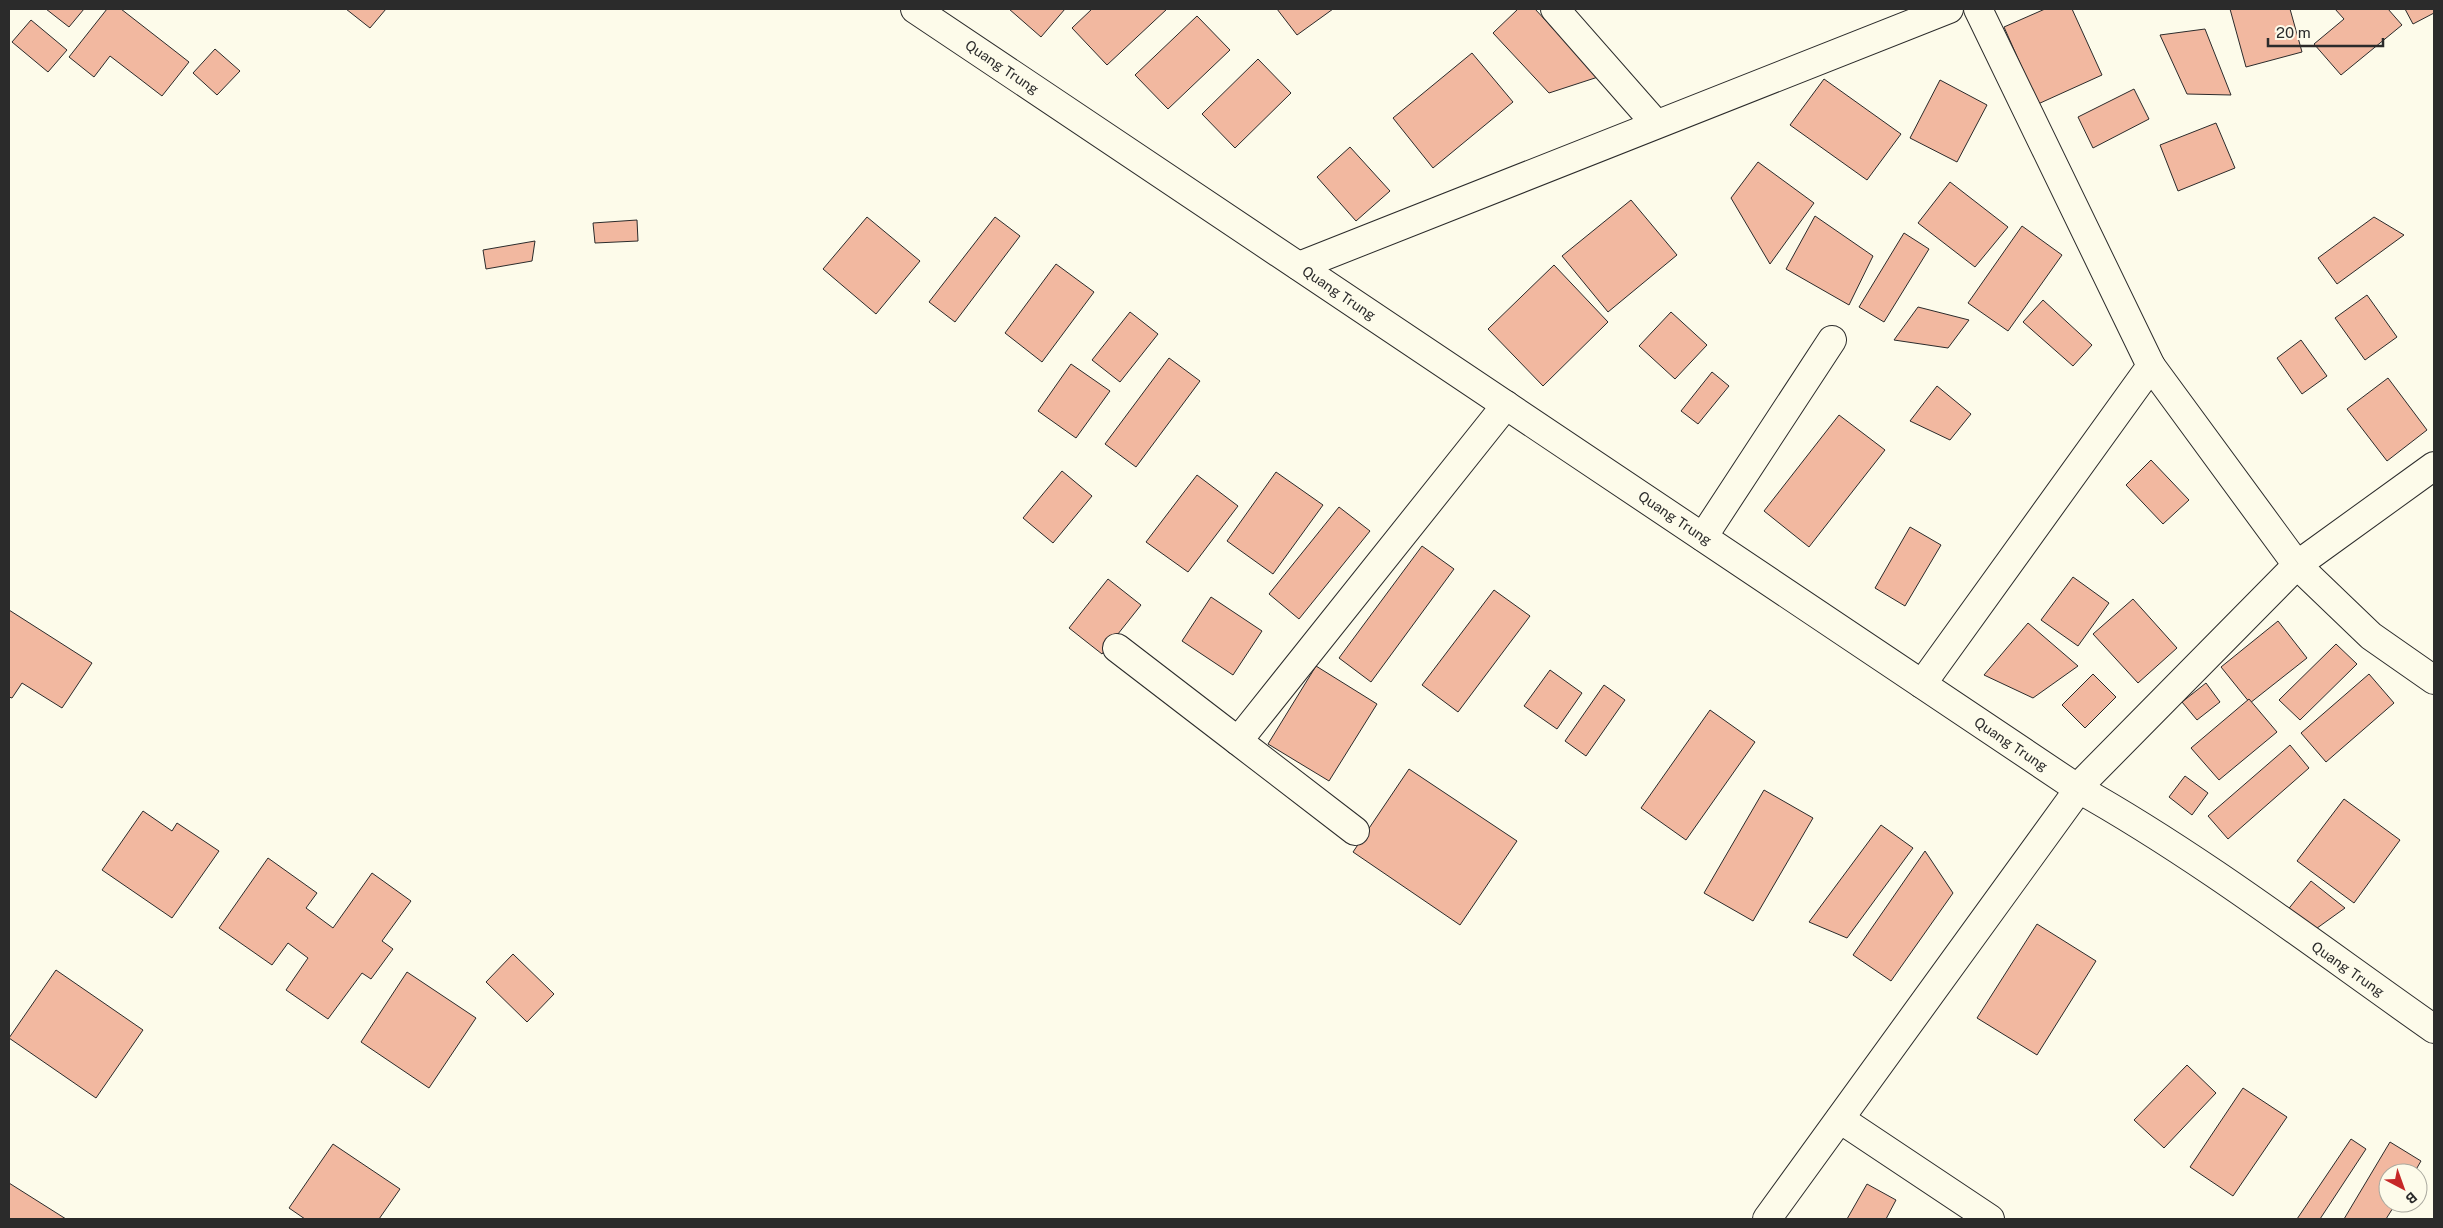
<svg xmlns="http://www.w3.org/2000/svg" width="2443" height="1228" viewBox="0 0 2443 1228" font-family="'Public Sans',sans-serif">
  <rect width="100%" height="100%" fill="#fdfbea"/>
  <g fill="#f2b8a0" stroke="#2b2b2b">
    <path d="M46,9H84L69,27Z"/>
    <path d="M107,9H121L189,62L162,96L110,56L94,77L69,57Z"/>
    <path d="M346,9H386L370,28Z"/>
    <path d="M1009,9H1065L1041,37Z"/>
    <path d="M1092,9H1167L1107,65L1072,28Z"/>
    <path d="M1277,9H1333L1297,35Z"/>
    <path d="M1518,9H1535L1598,77L1549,93L1493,33Z"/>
    <path d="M2045,9H2072L2102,75L2038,104L2004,27Z"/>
    <path d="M2230,9H2290L2302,52L2246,67Z"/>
    <path d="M2335,9H2388L2402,25L2341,75L2314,44L2344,19Z"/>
    <path d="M2405,9H2434V13L2413,24Z"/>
    <path d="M1197,16L1230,50L1168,109L1135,75Z"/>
    <path d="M31,20L67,50L48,72L12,42Z"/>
    <path d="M2205,29L2231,95L2187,94L2160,35Z"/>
    <path d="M215,49L240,71L217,95L193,73Z"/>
    <path d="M1472,53L1513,102L1433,168L1393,118Z"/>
    <path d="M1258,59L1291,93L1235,148L1202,114Z"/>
    <path d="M1824,79L1901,134L1867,180L1790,125Z"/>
    <path d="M1940,80L1987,105L1957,162L1910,138Z"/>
    <path d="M2134,89L2149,119L2093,148L2078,117Z"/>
    <path d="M2216,123L2235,168L2178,191L2160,145Z"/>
    <path d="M1350,147L1390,191L1356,221L1317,177Z"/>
    <path d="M1758,162L1814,203L1770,264L1731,198Z"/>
    <path d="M1950,182L2008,227L1975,267L1918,223Z"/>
    <path d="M1631,200L1677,255L1608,312L1562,256Z"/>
    <path d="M1815,216L1873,256L1849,305L1786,269Z"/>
    <path d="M867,217L920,261L876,314L823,269Z"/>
    <path d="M995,217L1020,236L955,322L929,302Z"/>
    <path d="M2374,217L2404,235L2337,284L2318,258Z"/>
    <path d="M637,220L638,241L595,243L593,223Z"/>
    <path d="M2022,226L2062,255L2008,331L1968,303Z"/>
    <path d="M1904,233L1929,249L1884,322L1859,307Z"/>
    <path d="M535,241L532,261L486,269L483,250Z"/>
    <path d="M1056,264L1094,292L1042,362L1005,333Z"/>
    <path d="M1554,265L1608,322L1543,386L1488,329Z"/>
    <path d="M2367,295L2397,337L2365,360L2335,318Z"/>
    <path d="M2043,300L2092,345L2073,366L2023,322Z"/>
    <path d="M1918,307L1969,320L1948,348L1894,340Z"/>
    <path d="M1130,312L1158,334L1120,382L1092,360Z"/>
    <path d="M1671,312L1707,345L1675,379L1639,346Z"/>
    <path d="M2301,340L2327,376L2302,394L2277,358Z"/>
    <path d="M1169,358L1200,381L1136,467L1105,444Z"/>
    <path d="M1071,364L1110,391L1076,438L1038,411Z"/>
    <path d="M1712,372L1729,386L1698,424L1681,411Z"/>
    <path d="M2388,378L2427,430L2387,461L2347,409Z"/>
    <path d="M1937,386L1971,414L1950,440L1910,421Z"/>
    <path d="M1839,415L1885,450L1809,547L1764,511Z"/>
    <path d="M2151,460L2189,500L2163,524L2126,485Z"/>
    <path d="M1062,471L1092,496L1053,543L1023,518Z"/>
    <path d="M1276,472L1323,505L1273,574L1227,541Z"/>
    <path d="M1197,475L1238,506L1188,572L1146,542Z"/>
    <path d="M1339,507L1370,531L1299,619L1269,594Z"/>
    <path d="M1910,527L1941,545L1905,606L1875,588Z"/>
    <path d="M1422,546L1454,569L1371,682L1339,658Z"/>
    <path d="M2073,577L2109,603L2078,646L2041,620Z"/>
    <path d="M1108,579L1141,605L1102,654L1069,628Z"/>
    <path d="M1494,590L1530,616L1458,712L1422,685Z"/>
    <path d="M1211,597L1262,631L1233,675L1182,641Z"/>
    <path d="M2133,599L2177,648L2138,683L2093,634Z"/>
    <path d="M9,610L92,663L62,708L22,683L12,698L9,697Z"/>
    <path d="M2278,621L2307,658L2250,703L2221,667Z"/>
    <path d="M2028,623L2078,666L2033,698L1984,675Z"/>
    <path d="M2336,644L2357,664L2300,720L2279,700Z"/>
    <path d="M1316,666L1377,704L1329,781L1268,744Z"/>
    <path d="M1550,670L1582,693L1557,729L1524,706Z"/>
    <path d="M2093,674L2116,697L2085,728L2062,705Z"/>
    <path d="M2369,674L2394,703L2326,762L2301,733Z"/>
    <path d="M2206,683L2220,702L2197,720L2182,702Z"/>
    <path d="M1604,685L1625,700L1586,756L1565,741Z"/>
    <path d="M2249,699L2277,732L2219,780L2191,748Z"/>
    <path d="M1710,710L1755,742L1686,840L1641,808Z"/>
    <path d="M2290,745L2309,768L2228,839L2208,816Z"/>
    <path d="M1409,769L1517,841L1460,925L1353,852Z"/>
    <path d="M2185,776L2208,793L2192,815L2169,797Z"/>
    <path d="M1764,790L1813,818L1753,921L1704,893Z"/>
    <path d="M2344,799L2400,840L2354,903L2297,861Z"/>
    <path d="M143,811L172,831L177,823L219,851L172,918L102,870Z"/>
    <path d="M1881,825L1913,848L1847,938L1809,922Z"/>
    <path d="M1925,851L1953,893L1891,981L1853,955Z"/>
    <path d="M268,858L317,893L306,908L333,928L372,873L411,901L382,941L393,949L371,979L362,973L328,1019L286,990L308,958L288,943L272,965L219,928Z"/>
    <path d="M2311,881L2345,908L2306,936L2282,917Z"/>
    <path d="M2037,924L2096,961L2037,1055L1977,1018Z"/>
    <path d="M513,954L554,994L527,1022L486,982Z"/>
    <path d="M56,970L143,1030L96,1098L9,1038Z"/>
    <path d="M407,972L476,1018L429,1088L361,1042Z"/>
    <path d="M2187,1065L2216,1093L2164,1148L2134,1120Z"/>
    <path d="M2243,1088L2287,1117L2233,1196L2190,1167Z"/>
    <path d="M2351,1139L2366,1149L2320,1219H2297Z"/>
    <path d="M2390,1142L2421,1161L2414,1173H2388V1203H2396L2386,1219H2344Z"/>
    <path d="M333,1144L400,1189L379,1219H305L289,1208Z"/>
    <path d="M9,1183L66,1219H9Z"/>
    <path d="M1867,1184L1896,1200L1886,1219H1847Z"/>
  </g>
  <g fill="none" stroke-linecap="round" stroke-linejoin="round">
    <defs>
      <g id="minor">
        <path d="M1555,9L1656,124"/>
        <path d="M1299,266L1949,9"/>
        <path d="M2151,366L2297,565L2371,636L2434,680"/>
        <path d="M1703,537L1832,340"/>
        <path d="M1117,648L1238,741L1506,405"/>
        <path d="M1922,684L2151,366L1978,9"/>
        <path d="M1238,741L1355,831"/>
        <path d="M1840,1119L1990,1219"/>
        <path d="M1767,1219L2073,797L2077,788L2297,565L2434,466"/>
      </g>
      <path id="major" d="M915,9L2077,788C2202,858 2317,947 2434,1029"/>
    </defs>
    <use href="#minor" stroke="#2b2b2b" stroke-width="30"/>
    <use href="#major" stroke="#2b2b2b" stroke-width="30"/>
    <use href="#minor" stroke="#fdfbea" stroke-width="28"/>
    <use href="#major" stroke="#fdfbea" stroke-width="28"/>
  </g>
  <g text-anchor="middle" stroke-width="4" stroke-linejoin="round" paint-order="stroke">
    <g font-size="14" fill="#2b2b2b" stroke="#fdfbea">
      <text transform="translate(1002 67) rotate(34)" y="5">Quang Trung</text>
      <text transform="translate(1339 293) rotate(34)" y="5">Quang Trung</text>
      <text transform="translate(1675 518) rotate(34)" y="5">Quang Trung</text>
      <text transform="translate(2011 744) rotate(34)" y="5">Quang Trung</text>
      <text transform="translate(2348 969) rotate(35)" y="5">Quang Trung</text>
    </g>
  </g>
  <rect width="2443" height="1228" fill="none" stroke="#2b2b2b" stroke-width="20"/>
  <g transform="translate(2403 1188) rotate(139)"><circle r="24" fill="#fdfbea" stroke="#a9a89e"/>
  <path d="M0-4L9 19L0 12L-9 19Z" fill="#c62828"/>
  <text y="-8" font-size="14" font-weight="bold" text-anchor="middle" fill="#2b2b2b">B</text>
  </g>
  <path d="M2268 38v8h115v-8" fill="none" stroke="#2b2b2b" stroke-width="2.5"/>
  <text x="2276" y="38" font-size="15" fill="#2b2b2b" stroke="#fdfbea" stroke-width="4" paint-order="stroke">20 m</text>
</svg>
